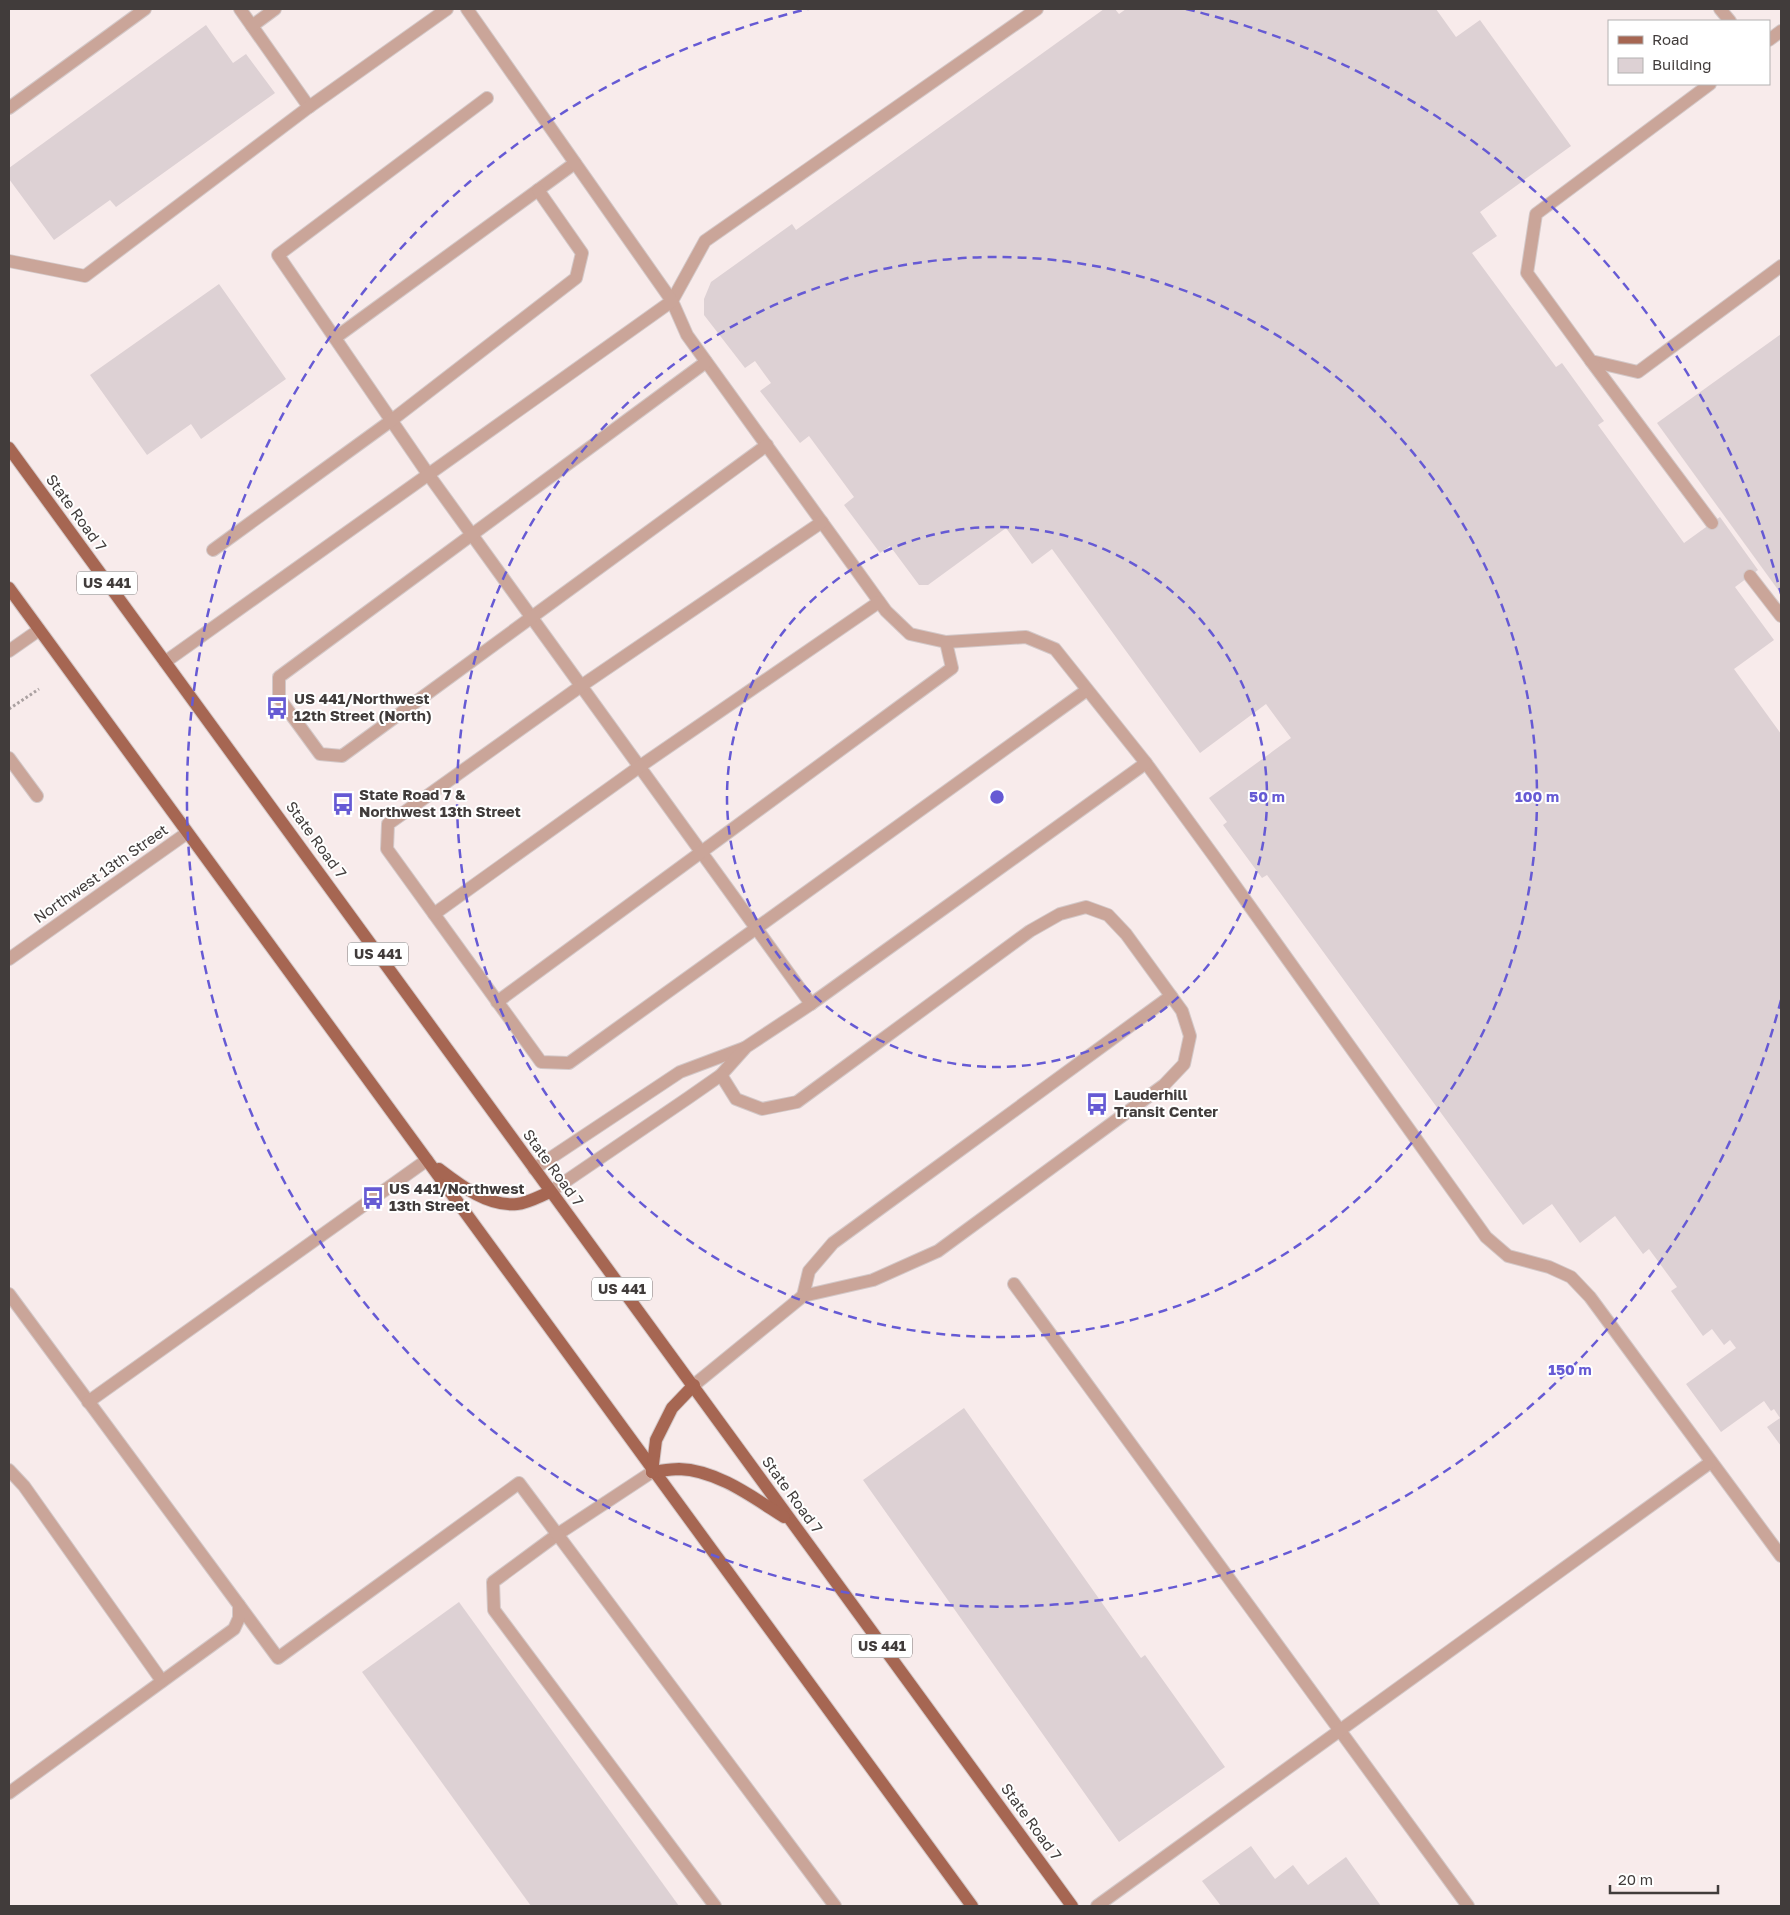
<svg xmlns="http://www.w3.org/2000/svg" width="1790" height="1915" viewBox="0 0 1790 1915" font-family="'Golos Text',sans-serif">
  <rect width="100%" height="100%" fill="#f8ebeb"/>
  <g fill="#ddd1d4">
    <path d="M1104,9H1115L1119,14L1126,9H1436L1456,37L1480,20L1571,146L1480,212L1497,236L1472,253L1556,367L1562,363L1604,421L1598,425L1684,543L1720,517L1758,570L1735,587L1774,640L1734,669L1781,734V1446L1767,1427L1780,1418L1774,1409L1771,1411L1764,1401L1721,1432L1686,1384L1736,1348L1730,1340L1724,1345L1712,1329L1703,1336L1671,1291L1677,1287L1649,1249L1643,1254L1615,1216L1580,1243L1552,1204L1523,1225L1267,875L1262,878L1223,825L1227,822L1209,798L1291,738L1266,704L1200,753L1052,549L1032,564L1006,528L928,585H919L890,546L880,553L844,505L854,497L809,436L800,443L760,391L771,383L755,361L745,368L704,315V299L711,282L792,224L796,230Z"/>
    <path d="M206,25L233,63L246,54L275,93L116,207L110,200L54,240L9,179V168Z"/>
    <path d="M219,284L286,379L201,439L191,424L147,455L90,375Z"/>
    <path d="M1781,334V594L1657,423Z"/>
    <path d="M964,1408L1141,1658L1145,1655L1225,1767L1119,1842L863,1480Z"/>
    <path d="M459,1602L679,1906H531L362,1672Z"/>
    <path d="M1251,1846L1275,1879L1293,1865L1308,1885L1346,1857L1381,1906H1221L1202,1881Z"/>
  </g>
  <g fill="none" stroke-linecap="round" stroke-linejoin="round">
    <defs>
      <g id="service">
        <path d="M240,9L309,107"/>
        <path d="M1037,9L705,241L672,301L687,335L886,611L910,634L946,642L1026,637L1055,649L1146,763L1216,859L1486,1237L1508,1256L1549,1267L1571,1277L1590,1297L1781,1556"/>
        <path d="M1720,9L1730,21"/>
        <path d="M252,26L275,9"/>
        <path d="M1769,40L1781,31"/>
        <path d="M1710,84L1536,214L1527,273L1591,361L1638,372L1781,266"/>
        <path d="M487,98L278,255L428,474L811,1004"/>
        <path d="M9,108L145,9"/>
        <path d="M9,261L85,276L309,107L447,9"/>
        <path d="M335,338L575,163"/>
        <path d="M1591,361L1712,523"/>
        <path d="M706,362L279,677V698L320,754L342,756L767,445"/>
        <path d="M822,522L581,686L388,824L387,849L541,1062L569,1063L1087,690"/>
        <path d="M213,550L392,420L576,278L582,253L538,190"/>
        <path d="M1750,576L1781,616"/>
        <path d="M9,651L39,630"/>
        <path d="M165,662L672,301L467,9"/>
        <path d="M9,758L37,796"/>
        <path d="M434,914L639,767L879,602"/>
        <path d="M497,1002L952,668L946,642"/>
        <path d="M534,1169L680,1072L744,1048"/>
        <path d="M550,1192L688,1098L721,1075L746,1047L811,1004L1146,763"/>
        <path d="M1014,1284L1468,1906"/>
        <path d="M803,1296L809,1271L833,1243L1171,996"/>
        <path d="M694,1385L803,1296L873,1280L938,1251L1164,1085L1184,1064L1190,1036L1182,1011L1126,934L1108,915L1086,907L1060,914L1030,931L797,1102L762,1109L736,1099L721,1075"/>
        <path d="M652,1472L558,1534L493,1582L494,1610L715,1906"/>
        <path d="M239,1605L278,1658L519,1483L835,1906"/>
        <path d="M1097,1906L1711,1462"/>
      </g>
      <g id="minor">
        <path d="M9,959L187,833"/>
        <path d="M9,1294L239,1605V1618L234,1629L9,1793"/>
        <path d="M88,1402L427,1160"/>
        <path d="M9,1470L24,1486L162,1681"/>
      </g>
      <g id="primary">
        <path d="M9,448L1072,1906"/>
        <path d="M9,588L972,1906"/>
        <path d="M439,1169C460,1185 488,1207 517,1204C528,1203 540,1196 550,1192"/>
        <path d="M652,1472C661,1471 670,1469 679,1469C717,1470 754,1498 784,1517"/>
        <path d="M652,1472L656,1440L672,1408L694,1385"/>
      </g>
    </defs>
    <use href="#service" stroke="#d3c8c8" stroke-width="14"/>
    <use href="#minor" stroke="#d3c8c8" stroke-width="14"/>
    <use href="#primary" stroke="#d3c8c8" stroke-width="14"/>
    <path stroke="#aaa0a0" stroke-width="3" stroke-dasharray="2.5 2.5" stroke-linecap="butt" d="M9,709L39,689"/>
    <use href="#service" stroke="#caa599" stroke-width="12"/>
    <use href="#minor" stroke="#caa599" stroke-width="12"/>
    <use href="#primary" stroke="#a66652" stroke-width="12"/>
  </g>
  <g fill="none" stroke="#665ad4" stroke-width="2.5" stroke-dasharray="9 6">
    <circle cx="997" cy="797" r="270"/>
    <circle cx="997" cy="797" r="540"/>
    <path d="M1781 1000A810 810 0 1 1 808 9M1186 9A810 810 0 0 1 1781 594"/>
  </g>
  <defs>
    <symbol id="bus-bare" viewBox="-9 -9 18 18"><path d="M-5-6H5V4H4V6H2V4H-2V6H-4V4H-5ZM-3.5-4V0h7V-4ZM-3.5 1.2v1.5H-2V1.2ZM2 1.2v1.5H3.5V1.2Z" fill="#665ad4" stroke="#fff" stroke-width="2.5" paint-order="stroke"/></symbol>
  </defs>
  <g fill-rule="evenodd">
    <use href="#bus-bare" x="261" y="692" width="32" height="32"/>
    <use href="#bus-bare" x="327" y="788" width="32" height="32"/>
    <use href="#bus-bare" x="1081" y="1088" width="32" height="32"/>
    <use href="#bus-bare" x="357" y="1182" width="32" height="32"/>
  </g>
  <g text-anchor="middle" stroke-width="4" stroke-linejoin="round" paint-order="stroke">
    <g fill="#fff" stroke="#7a7676" stroke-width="1">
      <rect x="77" y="571.5" width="60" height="23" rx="4"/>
      <rect x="348" y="942.5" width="60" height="23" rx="4"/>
      <rect x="592" y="1277.5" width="60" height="23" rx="4"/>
      <rect x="852" y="1634.5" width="60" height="23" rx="4"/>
    </g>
    <g font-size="14" font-weight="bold" fill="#413c3b">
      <text x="107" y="588">US 441</text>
      <text x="378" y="959">US 441</text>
      <text x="622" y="1294">US 441</text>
      <text x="882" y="1651">US 441</text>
    </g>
    <g font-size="15" fill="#413c3b" stroke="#fff">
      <text transform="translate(76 513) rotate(54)" y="5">State Road 7</text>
      <text transform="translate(316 840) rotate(54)" y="5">State Road 7</text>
      <text transform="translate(101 874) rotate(-35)" y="5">Northwest 13th Street</text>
      <text transform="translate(553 1168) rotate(54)" y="5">State Road 7</text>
      <text transform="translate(792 1495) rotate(54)" y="5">State Road 7</text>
      <text transform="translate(1031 1822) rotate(54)" y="5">State Road 7</text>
    </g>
    <g font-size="15" font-weight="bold" fill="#413c3b" stroke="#fff" text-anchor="start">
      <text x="294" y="704">US 441/Northwest<tspan x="294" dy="17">12th Street (North)</tspan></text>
      <text x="359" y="800">State Road 7 &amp;<tspan x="359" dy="17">Northwest 13th Street</tspan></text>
      <text x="1114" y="1100">Lauderhill<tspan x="1114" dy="17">Transit Center</tspan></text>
      <text x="389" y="1194">US 441/Northwest<tspan x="389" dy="17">13th Street</tspan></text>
    </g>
  </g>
  <circle cx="997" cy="797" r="8" fill="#665ad4" stroke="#fff" stroke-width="2.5"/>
  <g font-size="15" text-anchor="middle" font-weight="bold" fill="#665ad4" stroke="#fff" stroke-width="4" stroke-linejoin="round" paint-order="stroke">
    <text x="1267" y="802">50 m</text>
    <text x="1537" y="802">100 m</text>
    <text x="1570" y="1375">150 m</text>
  </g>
  <rect width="1790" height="1915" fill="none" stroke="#413c3b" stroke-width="20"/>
  <rect x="1608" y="20" width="162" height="65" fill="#ffffff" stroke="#b3b1b1"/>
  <rect x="1618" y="36" width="25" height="8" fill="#a66652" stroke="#b3b1b1"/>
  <text x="1652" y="45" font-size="15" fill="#413c3b">Road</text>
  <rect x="1618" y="58" width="25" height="15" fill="#ddd1d4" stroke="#b3b1b1"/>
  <text x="1652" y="70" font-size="15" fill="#413c3b">Building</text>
  <path d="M1610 1885v8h108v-8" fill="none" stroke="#413c3b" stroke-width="2.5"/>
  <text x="1618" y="1885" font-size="15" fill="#413c3b" stroke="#ffffff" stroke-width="4" paint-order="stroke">20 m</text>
</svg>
